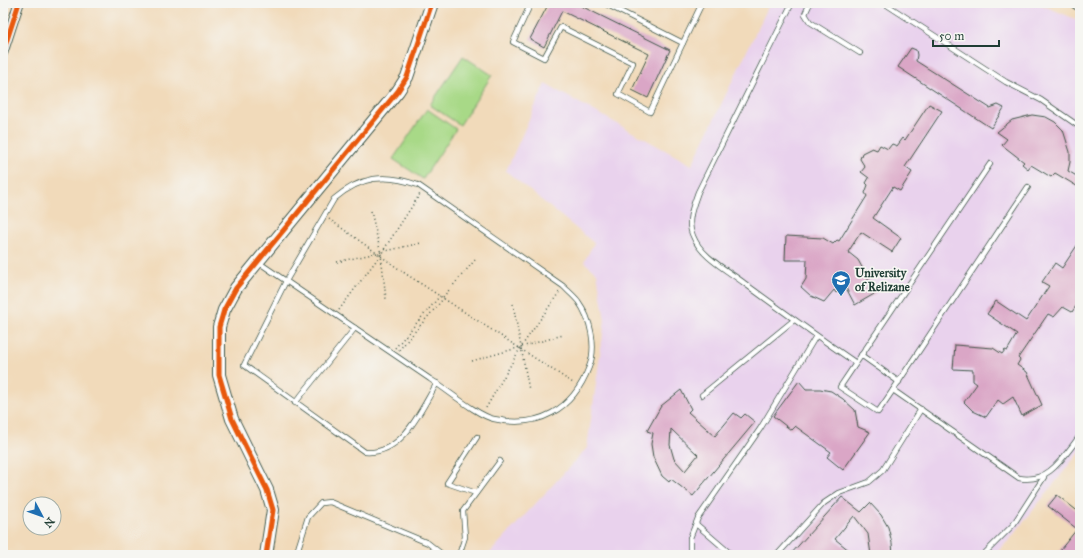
<svg xmlns="http://www.w3.org/2000/svg" width="1083" height="558" viewBox="0 0 1083 558" font-family="'IM FELL Great Primer',serif">
  <rect width="100%" height="100%" fill="#f6f6f2"/>
  <filter id="ink" filterUnits="userSpaceOnUse"><feTurbulence type="fractalNoise" baseFrequency=".025" numOctaves="2"/><feDisplacementMap in="SourceGraphic" scale="8" xChannelSelector="R" yChannelSelector="G"/><feConvolveMatrix kernelMatrix="1 2 1 2 8 2 1 2 1" color-interpolation-filters="sRGB"/></filter>
  <filter id="wash" filterUnits="userSpaceOnUse"><feTurbulence type="fractalNoise" baseFrequency=".012" numOctaves="4" result="noise"/><feDisplacementMap in="SourceGraphic" scale="16" xChannelSelector="R" yChannelSelector="G"/><feGaussianBlur stdDeviation="0.9" result="paint"/><feColorMatrix in="noise" values="0 0 0 0 0 0 0 0 0 0 0 0 0 0 0 0 0 1.4 0 .05"/><feComposite in="paint" operator="in"/></filter>
  <g filter="url(#wash)">
    <rect width="100%" height="100%" fill="#f1daba"/>
    <path fill="#e9d2ed" d="M770,3H1037L1080,21V451L1010,539L994,555H488L587,448L605,320L597,273L584,262L594,243L506,171L545,84L692,165Z"/>
    <g fill="#a8d987" stroke="#648b5e">
      <path d="M463,56L492,75L460,125L430,105Z"/>
      <path d="M427,109L456,129L423,179L393,159Z"/>
    </g>
    <g id="blocks">
      <g fill="#daa6c6" fill-rule="evenodd">
        <path d="M549,3H575L670,50L648,98L632,90L649,54L562,11L544,47L530,39Z"/>
        <path d="M911,48L916,50L917,55L916,61L990,108L998,105L1004,108L991,128L898,67Z"/>
        <path d="M929,104L942,111L905,167L912,172L900,191L893,187L873,218L901,238L892,252L861,232L848,252L858,260L876,293L855,305L845,286L836,293L834,290L824,302L811,296L801,287L806,279L807,260H785L786,236L823,238L833,244L837,240L839,241L867,196L865,193L868,185L866,183L869,178L861,172L865,167L860,159L862,153L872,148L877,150L880,145L888,149L892,144L897,146L903,138L905,140Z"/>
        <path d="M1032,115L1046,117L1055,122L1063,130L1070,152V162L1068,171L1080,178V188L1055,173L1051,177L1031,165L1028,169L1022,164L1024,162L1002,145L1007,139L997,132L1012,120Z"/>
        <path d="M1080,241V307L1076,306L1072,312L1063,307L1054,317L1048,314L1018,358L1020,360L1017,365L1027,372L1042,405L1022,416L1013,397L1003,404L998,400L986,417L973,411L964,402L977,384L973,381V370L953,369L955,345L993,348L1002,354L1005,350L1007,351L1017,334L987,314L996,301L1026,321L1049,286L1042,282L1055,263L1062,268Z"/>
        <path d="M799,381L806,389H820L831,391L843,399L855,410L858,427L870,432L843,470L827,457L831,452L795,426L791,430L773,416Z"/>
        <path d="M681,390L691,409L688,412L715,436L734,413L741,418L745,414L755,422L693,496L671,479L669,482L662,476L653,457L651,444L653,433L647,431L661,406ZM671,429L698,455L685,471L674,459L670,445Z"/>
        <path d="M1057,495L1080,513V548L1074,555H1056L1077,529L1048,506Z"/>
        <path d="M842,497L861,512L870,503L881,515L888,527L892,543L893,555H871L868,534L854,516L835,539L855,555H790Z"/>
      </g>
    </g>
  </g>
  <g filter="url(#ink)">
    <use href="#blocks" fill-opacity="0" stroke="#3e5548" stroke-width="1"/>
    <g fill="none" stroke-linecap="round" stroke-linejoin="round">
      <defs>
        <g id="service">
          <path d="M531,3L513,42L544,58L561,27L633,63L618,94L650,112L702,3"/>
          <path d="M604,3L683,43"/>
          <path d="M792,3L698,192C693,206 686,222 693,236C701,257 727,270 744,283C781,310 818,337 856,363"/>
          <path d="M810,3L805,14L810,22L860,53"/>
          <path d="M884,3L1006,82L1041,100L1080,127"/>
          <path d="M1028,187L893,390L1019,478C1049,484 1063,457 1080,436"/>
          <path d="M258,262C315,301 373,340 430,379C446,389 478,416 494,419C538,429 573,410 589,367C597,347 591,319 578,301C574,296 568,291 563,286L418,185C385,173 361,176 334,199L286,281L244,365L365,452C403,455 420,411 437,383"/>
          <path d="M861,355L899,382"/>
          <path d="M893,390L878,412L840,387L990,164"/>
          <path d="M702,395L794,320"/>
          <path d="M295,403L355,328"/>
          <path d="M476,493L447,483L477,437"/>
          <path d="M696,524L732,555"/>
          <path d="M296,555L308,517L321,503L330,502L428,543L443,555"/>
          <path d="M459,555L465,537L463,511L500,461"/>
          <path d="M690,555V538L698,518L760,429L816,336"/>
          <path d="M777,555L824,503L839,493L869,482L883,470L921,409"/>
          <path d="M983,555L1013,525L1044,477"/>
        </g>
        <path id="minor" d="M3,52L19,3"/>
        <g id="tertiary">
          <path d="M1077,3L1080,4"/>
          <path d="M266,555L273,510L267,490L232,419L219,375V327L224,310L236,288L398,91L407,77L432,3"/>
        </g>
      </defs>
      <use href="#service" stroke="#3e5548" stroke-width="6"/>
      <use href="#minor" stroke="#3e5548" stroke-width="11"/>
      <use href="#tertiary" stroke="#3e5548" stroke-width="14"/>
      <g stroke="#3e5548" stroke-width="1.5" stroke-dasharray="1 3" stroke-linecap="butt">
        <path d="M371,211L381,254L386,299"/>
        <path d="M329,219L406,274L573,383"/>
        <path d="M337,262L421,243"/>
        <path d="M443,297L475,260"/>
        <path d="M513,304L529,390"/>
        <path d="M339,310L381,254L420,194"/>
        <path d="M395,348L440,296"/>
        <path d="M399,350L444,298"/>
        <path d="M472,361L563,335"/>
        <path d="M486,408L521,347L560,291"/>
      </g>
      <use href="#service" stroke="#fff" stroke-width="4.5"/>
      <use href="#minor" stroke="#fff" stroke-width="9"/>
      <use href="#tertiary" stroke="#fff" stroke-width="12"/>
      <defs>
        <g id="cycleway">
          <path d="M3,52L19,3"/>
          <path d="M266,555L273,510L267,490L232,419L219,375V327L224,310L236,288L398,91L407,77L432,3"/>
        </g>
      </defs>
      <use href="#cycleway" stroke="#f6f6f2" stroke-width="8"/>
      <use href="#cycleway" stroke="#e8590c" stroke-width="5"/>
    </g>
  </g>
  <defs>
    <symbol id="university-pin" viewBox="-11 -11 22 30"><path d="M0 17L-7.5 6A9.5 9.5 0 1 1 7.5 6Z" fill="#1f6fb2" stroke="#f6f6f2"/><path d="M0-5L7-2L0 1L-7-2ZM-4 1L0 2.5L4 1V4Q0 6-4 4Z" fill="#fff"/></symbol>
  </defs>
  <g fill-rule="evenodd">
    <use href="#university-pin" x="830" y="269" width="22" height="30"/>
  </g>
  <g text-anchor="middle" stroke-width="3.5" stroke-linejoin="round" paint-order="stroke">
    <g font-size="12" font-weight="bold" fill="#1f3d34" stroke="#f6f6f2" text-anchor="start">
      <text x="855" y="277">University<tspan x="855" dy="14">of Relizane</tspan></text>
    </g>
  </g>
  <rect width="1083" height="558" fill="none" stroke="#f6f6f2" stroke-width="16"/>
  <g transform="translate(42 516) rotate(131)"><circle r="19" fill="#f6f6f2" stroke="#a0aca6"/>
  <path d="M0-3L7 15L0 10L-7 15Z" fill="#1f6fb2"/>
  <text y="-6" font-size="11" font-weight="bold" text-anchor="middle" fill="#1f3d34">N</text>
  </g>
  <path d="M933 40v6h66v-6" fill="none" stroke="#1f3d34" stroke-width="2"/>
  <text x="939" y="40" font-size="12" fill="#1f3d34" stroke="#f6f6f2" stroke-width="3" paint-order="stroke">50 m</text>
</svg>
